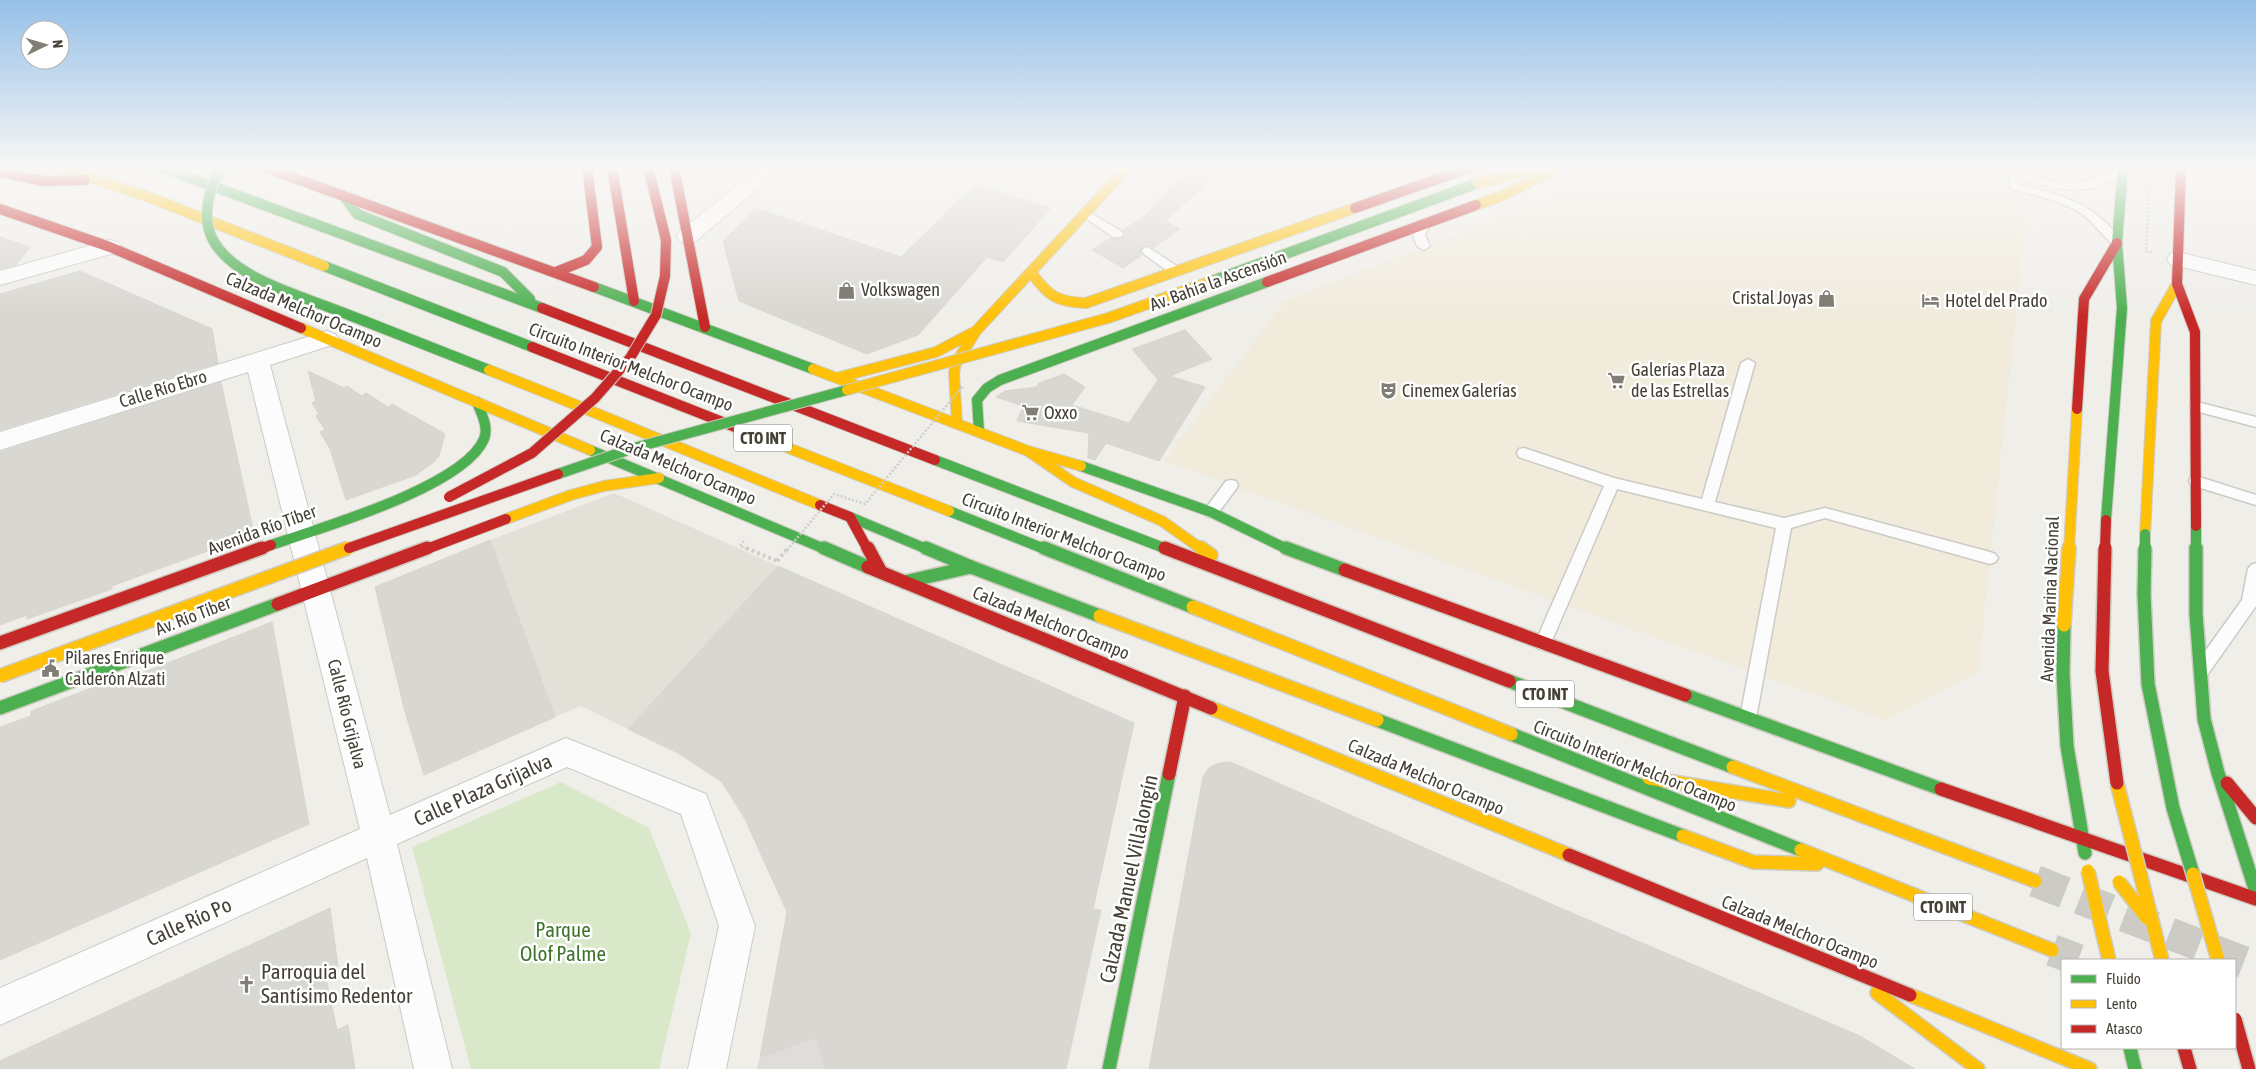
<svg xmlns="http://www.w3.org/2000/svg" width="2256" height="1069" viewBox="0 0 2256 1069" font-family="'Asap Condensed',sans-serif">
  <rect width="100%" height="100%" fill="#efeee9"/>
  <path fill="#e3e0d7" d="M614,493L778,566L628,729L581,706L555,717L490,540Z"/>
  <path fill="#f1ebdc" d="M1633,167H2029V190L1978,673L1885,720L1164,461L1286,300Z"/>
  <path fill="#dae8ca" d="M561,782L649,828L691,933L659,1069H471L412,847Z"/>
  <path fill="#deddd9" d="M817,1037L826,1069H757L760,1057Z"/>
  <g fill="#d9d7d1" stroke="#d7d5cf">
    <path d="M1189,167H1225L1165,221L1180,229L1153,248L1149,245L1144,246L1140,250L1142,255L1123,268L1092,250L1111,238H1123L1125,235L1123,230L1146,215Z"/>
    <path d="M975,184L1051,208L1003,262L987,257L918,335L867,354L739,301L723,241L756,208L901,257Z"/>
    <path d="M0,237L30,247L16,265L0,269Z"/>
    <path d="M80,271L212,329L218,363L0,430V294Z"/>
    <path d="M1185,330L1212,359L1170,376L1205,387L1159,461L1106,443L1095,460L1088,458L1089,433L1017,421L1023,406L996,397L1005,391L1036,387L1039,383L1064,374L1085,387L1072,405L1129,423L1158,380L1132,349Z"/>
    <path d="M308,371L344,388L347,386L362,396L366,393L388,407L392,404L445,434L439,456L434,462L416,475L346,500L330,449L320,432L325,430L316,416L319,414L312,403L316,401Z"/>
    <path d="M221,382L254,534L112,586V589L27,619V615L0,625V452Z"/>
    <path d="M490,540L555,717L424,775L404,708L375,587Z"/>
    <path d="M778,566L1134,723L1093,909L1101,910L1066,1069H826L817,1037L760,1057L787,912L745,819L722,782L678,753L628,729Z"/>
    <path d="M272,622L309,824L0,960V727L31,716V711L118,678L119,682Z"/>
    <path d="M1226,762L1233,763L1558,907L1860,1036L1915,1069H1149L1203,777L1209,768L1216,764Z"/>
    <path d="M330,908L338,966L325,973L337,1030L348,1025L355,1069H0V1061Z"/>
  </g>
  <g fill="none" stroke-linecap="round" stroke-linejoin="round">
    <g stroke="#cdcbc5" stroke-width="32" stroke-dasharray="32 16" stroke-linecap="butt">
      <path d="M2035,881L2256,967"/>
      <path d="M2052,950L2078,960"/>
    </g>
    <defs>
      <g id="lane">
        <path d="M2114,167H2127C2099,200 2058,190 2022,180L2021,185C2065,196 2096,204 2123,243L2117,247C2110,245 2091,219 2081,213C2060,200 2035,195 2011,189L2009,187L2011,175L2017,172C2056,181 2079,194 2114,167Z"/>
        <path d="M1085,210L1121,231L1123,234L1121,237H1113L1081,215L1079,213Z"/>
        <path d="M1424,220L1430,224L1425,235L1430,246L1424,250L1417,246L1413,235L1418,224Z"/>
        <path d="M1148,247L1181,269L1183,272L1181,275H1173L1144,254L1142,251L1144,248Z"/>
        <path d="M1748,359L1755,363L1715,502L1784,518L1825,508L1990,552L1995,554L1998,558L1995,562L1990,564L1825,518L1791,528L1756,718L1754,723L1748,725L1742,723L1740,718L1776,528L1617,489L1551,643L1549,648L1543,650L1537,648L1535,643L1604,486L1519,457L1517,453L1519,449L1524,448L1614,478L1702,499L1741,363Z"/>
        <path d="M2197,402L2256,417V427L2192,410L2190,407L2192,404Z"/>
        <path d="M2196,476L2256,495V505L2191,485L2189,481L2191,477Z"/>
        <path d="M1231,480L1236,481L1238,485L1236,489L1216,516L1211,517L1206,516L1204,512L1206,508L1226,481Z"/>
        <path d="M2256,563V606L2208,674L2202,676L2196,674L2194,669L2196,664L2242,600L2248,569L2251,565Z"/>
      </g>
      <g id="street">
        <path d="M761,167H783L696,241L688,243L680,241L677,236L680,231Z"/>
        <path d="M110,240L118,242L121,247L118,252L0,285V271Z"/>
        <path d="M2178,252L2256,271V285L2170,264L2167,259L2170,254Z"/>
        <path d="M327,331L335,334L339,339L335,344L270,365L390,815L566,738L706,794L755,926L726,1069H688L719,926L681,814L567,767L397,844L452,1069H414L367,858L0,1025V988L360,829L248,372L0,450V432Z"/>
      </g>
      <g id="fast-far1">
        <path d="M161,167L542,308"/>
        <path d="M343,195L357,214L503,272L530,299"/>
        <path d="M324,266L532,347"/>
        <path d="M1212,281L1478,183"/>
        <path d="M594,287L813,369"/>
        <path d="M979,431L977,400L987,388L1000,380L1267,282"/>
        <path d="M590,450L827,550"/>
        <path d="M935,460L1164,548"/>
        <path d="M1081,466L1211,512L1289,550"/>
        <path d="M949,511L1047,550"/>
        <path d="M850,517L929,550"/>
        <path d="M2106,520L2122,308L2117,243L2123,167"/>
        <path d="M2196,526V550"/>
        <path d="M271,545C320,528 464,487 484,439C489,427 481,413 477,402"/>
      </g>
      <g id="fast">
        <path d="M824,548L868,567"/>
        <path d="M926,548L971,567"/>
        <path d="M1044,548L1193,607"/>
        <path d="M1286,548L1345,570"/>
        <path d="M2196,548V614L2204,719L2218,773L2256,892"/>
        <path d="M904,582L971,567L1100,616"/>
        <path d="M2064,625L2063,674L2067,746L2085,853"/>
        <path d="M1509,681L1733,767"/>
        <path d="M1685,695L1941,789"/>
        <path d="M0,708L278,604"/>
        <path d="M1377,720L1683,836"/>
        <path d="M1511,734L1801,850"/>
        <path d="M2130,1048L2135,1069"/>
        <path d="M1109,1069L1169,774"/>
      </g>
      <g id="slow-far1">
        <path d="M59,167L146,196L324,266"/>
        <path d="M1478,183L1543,167"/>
        <path d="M1476,205L1501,196L1560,167"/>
        <path d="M1031,272C1048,296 1057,302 1086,303L1355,208"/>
        <path d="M301,328L590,450"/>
        <path d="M813,369L1028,451L1081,466"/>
        <path d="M840,377L936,352L976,331"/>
        <path d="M554,396L820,505"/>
        <path d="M957,423L954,373L956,363L976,331L1128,167"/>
        <path d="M773,442L949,511"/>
        <path d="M1028,451L1073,482L1162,521L1203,550"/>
        <path d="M506,519L571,495L604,486L659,478"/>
        <path d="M2145,534L2156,321L2177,284"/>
        <path d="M2069,550L2077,409"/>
      </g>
      <g id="slow">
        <path d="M1201,548L1211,555"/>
        <path d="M1193,607L1511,734"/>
        <path d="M1100,616L1377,720"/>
        <path d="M2064,625L2069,548"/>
        <path d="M1211,708L1569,855"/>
        <path d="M1733,767L2035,881"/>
        <path d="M1649,778L1789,801"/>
        <path d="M1683,836L1753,862L1817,864"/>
        <path d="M1801,850L2052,950"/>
        <path d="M1877,993L1978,1069"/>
        <path d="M1910,995L2090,1069"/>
      </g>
      <g id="jam-far1">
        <path d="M264,167L594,287"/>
        <path d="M612,167L634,301"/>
        <path d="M674,167L705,327"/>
        <path d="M2181,167L2177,284L2195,332L2196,526"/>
        <path d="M0,172L43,181L85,180"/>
        <path d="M1355,208L1471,167"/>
        <path d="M0,209L110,247L301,328"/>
        <path d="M556,272L586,260L597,247L587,167"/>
        <path d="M1267,282L1476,205"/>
        <path d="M542,308L935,460"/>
        <path d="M532,347L773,442"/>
        <path d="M2077,409L2084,299L2117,243"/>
        <path d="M820,505L850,517L868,550"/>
        <path d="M1164,548L1168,550"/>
        <path d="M258,550L271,545"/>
        <path d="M424,550L506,519"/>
      </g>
      <g id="jam">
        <path d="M868,548L881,572"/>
        <path d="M1165,548L1509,681"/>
        <path d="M868,567L1211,708"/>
        <path d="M1345,570L1685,695"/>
        <path d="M278,604L427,548"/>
        <path d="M0,643L262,548"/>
        <path d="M1169,774L1185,696"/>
        <path d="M2227,783L2256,818"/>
        <path d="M1941,789L2256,899"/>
        <path d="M1569,855L1910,995"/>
        <path d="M2184,1048L2190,1069"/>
      </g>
    </defs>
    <use href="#lane" stroke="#cccac5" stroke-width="3"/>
    <use href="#street" stroke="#cccac5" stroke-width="2"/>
    <use href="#fast-far1" stroke="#ceccc0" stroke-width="12"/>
    <use href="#fast" stroke="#ceccc0" stroke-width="16"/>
    <use href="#slow-far1" stroke="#ceccc0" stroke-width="12"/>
    <use href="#slow" stroke="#ceccc0" stroke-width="16"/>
    <use href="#jam-far1" stroke="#ceccc0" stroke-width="12"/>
    <use href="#jam" stroke="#ceccc0" stroke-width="16"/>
    <g stroke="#d0cecb" stroke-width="2.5" stroke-dasharray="2 2" stroke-linecap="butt">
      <path d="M2150,183L2146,251L2153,253"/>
      <path d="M744,541L740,546L749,550"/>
    </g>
    <path stroke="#d0cecb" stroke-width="4" stroke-dasharray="3 3" stroke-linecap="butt" d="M746,548L777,561"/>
    <use href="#lane" fill="#fdfcfc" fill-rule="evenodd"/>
    <use href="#street" fill="#fdfcfc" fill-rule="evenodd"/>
    <use href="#fast-far1" stroke="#4caf50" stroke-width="10"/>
    <use href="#fast" stroke="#4caf50" stroke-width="13"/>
    <use href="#slow-far1" stroke="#ffc107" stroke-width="10"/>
    <use href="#slow" stroke="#ffc107" stroke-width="13"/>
    <use href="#jam-far1" stroke="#c62828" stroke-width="10"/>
    <use href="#jam" stroke="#c62828" stroke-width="13"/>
    <defs>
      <g id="fast-bridge-far1">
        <path d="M221,167C207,192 199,225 219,249C245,282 305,297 344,313C392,332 441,351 489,370"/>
        <path d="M558,474L634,448L847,390"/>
        <path d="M2145,550V534"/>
      </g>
      <path id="fast-bridge" d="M2145,548L2144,594L2148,684L2173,808L2193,874"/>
      <g id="slow-bridge-far1">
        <path d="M489,370L554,396"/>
        <path d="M847,390L1108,318L1212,281"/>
        <path d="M345,550L349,548"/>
      </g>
      <g id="slow-bridge">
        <path d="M0,676L348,548"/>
        <path d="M2117,783L2162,960"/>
        <path d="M2088,871L2109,960"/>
        <path d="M2193,874L2218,960"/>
        <path d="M2119,882L2147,918"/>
      </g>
      <g id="jam-bridge-far1">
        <path d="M449,497L532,453L595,398L630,358L656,315L665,276L666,240L648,167"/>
        <path d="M349,548L558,474"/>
        <path d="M2105,550L2106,520"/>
      </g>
      <g id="jam-bridge">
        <path d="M2105,548L2102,671L2117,783"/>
        <path d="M2235,1019L2249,1069"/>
      </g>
    </defs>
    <use href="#fast-bridge-far1" stroke="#ceccc0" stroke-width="12" stroke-linecap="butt"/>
    <use href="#fast-bridge" stroke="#ceccc0" stroke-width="16" stroke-linecap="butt"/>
    <use href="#slow-bridge-far1" stroke="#ceccc0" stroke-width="12" stroke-linecap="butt"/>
    <use href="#slow-bridge" stroke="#ceccc0" stroke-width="16" stroke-linecap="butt"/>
    <use href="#jam-bridge-far1" stroke="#ceccc0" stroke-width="12" stroke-linecap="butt"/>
    <use href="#jam-bridge" stroke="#ceccc0" stroke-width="16" stroke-linecap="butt"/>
    <path stroke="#d0cecb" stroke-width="2.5" stroke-dasharray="2 2" stroke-linecap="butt" d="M787,550L834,494L865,504L963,386"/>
    <path stroke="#d0cecb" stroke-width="4" stroke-dasharray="3 3" stroke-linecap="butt" d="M777,561L788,548"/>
    <use href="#fast-bridge-far1" stroke="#4caf50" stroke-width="10"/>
    <use href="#fast-bridge" stroke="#4caf50" stroke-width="13"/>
    <use href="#slow-bridge-far1" stroke="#ffc107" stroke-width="10"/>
    <use href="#slow-bridge" stroke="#ffc107" stroke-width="13"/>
    <use href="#jam-bridge-far1" stroke="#c62828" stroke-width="10"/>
    <use href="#jam-bridge" stroke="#c62828" stroke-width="13"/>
  </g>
  <linearGradient id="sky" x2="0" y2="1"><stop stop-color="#96c0e9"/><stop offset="0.53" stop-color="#f8f7f5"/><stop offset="1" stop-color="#f8f7f5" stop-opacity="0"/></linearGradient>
  <rect width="2256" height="316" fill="url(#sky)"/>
  <defs>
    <symbol id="shop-bare" viewBox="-9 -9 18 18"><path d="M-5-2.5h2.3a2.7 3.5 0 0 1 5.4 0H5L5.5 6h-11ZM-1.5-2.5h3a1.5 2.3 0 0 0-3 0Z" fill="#807e75" stroke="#fff" stroke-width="2.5" paint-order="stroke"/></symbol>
    <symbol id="hotel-bare" viewBox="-9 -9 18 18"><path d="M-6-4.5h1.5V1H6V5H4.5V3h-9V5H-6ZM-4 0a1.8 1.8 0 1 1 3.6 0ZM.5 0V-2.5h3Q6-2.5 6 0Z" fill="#807e75" stroke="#fff" stroke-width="2.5" paint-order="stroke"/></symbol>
    <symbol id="supermarket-bare" viewBox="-9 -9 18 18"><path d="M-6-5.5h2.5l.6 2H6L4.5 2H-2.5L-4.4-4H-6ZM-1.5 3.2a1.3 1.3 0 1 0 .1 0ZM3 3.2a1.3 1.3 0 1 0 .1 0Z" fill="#807e75" stroke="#fff" stroke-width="2.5" paint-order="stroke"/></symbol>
    <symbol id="theatre-bare" viewBox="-9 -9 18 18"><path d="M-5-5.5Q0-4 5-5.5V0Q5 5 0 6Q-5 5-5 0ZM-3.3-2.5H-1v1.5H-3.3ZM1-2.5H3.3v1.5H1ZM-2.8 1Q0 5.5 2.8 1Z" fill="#807e75" stroke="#fff" stroke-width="2.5" paint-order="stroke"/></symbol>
    <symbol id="civic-bare" viewBox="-9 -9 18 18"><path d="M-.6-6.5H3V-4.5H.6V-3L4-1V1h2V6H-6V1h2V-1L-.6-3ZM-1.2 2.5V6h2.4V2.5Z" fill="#807e75" stroke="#fff" stroke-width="2.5" paint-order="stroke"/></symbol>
    <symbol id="church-bare" viewBox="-9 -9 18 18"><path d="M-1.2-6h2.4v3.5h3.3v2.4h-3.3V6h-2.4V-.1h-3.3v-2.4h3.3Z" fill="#807e75" stroke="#fff" stroke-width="2.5" paint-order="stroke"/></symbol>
  </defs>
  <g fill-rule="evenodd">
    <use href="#shop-bare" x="834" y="278" width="25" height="25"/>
    <use href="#shop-bare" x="1814" y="286" width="25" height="25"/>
    <use href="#hotel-bare" x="1918" y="288" width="25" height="25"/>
    <use href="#supermarket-bare" x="1604" y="368" width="25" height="25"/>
    <use href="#theatre-bare" x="1376" y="378" width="25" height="25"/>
    <use href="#supermarket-bare" x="1018" y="400" width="25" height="25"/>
    <use href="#civic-bare" x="38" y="656" width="25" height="25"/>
    <use href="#church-bare" x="234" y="972" width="25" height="25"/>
  </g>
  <g text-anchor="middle" stroke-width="5" stroke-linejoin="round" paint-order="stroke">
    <g fill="#fff" stroke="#7d7a72" stroke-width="1">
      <rect x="734" y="424.5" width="58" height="27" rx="4"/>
      <rect x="1516" y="680.5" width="58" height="27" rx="4"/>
      <rect x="1914" y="893.5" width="58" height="27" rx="4"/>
    </g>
    <g font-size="16" font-weight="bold" fill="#454136">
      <text x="763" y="444">CTO INT</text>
      <text x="1545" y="700">CTO INT</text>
      <text x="1943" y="913">CTO INT</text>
    </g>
    <g font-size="18" fill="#454136" stroke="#fff">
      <text transform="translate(1218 281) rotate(-20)" y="6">Av. Bahía la Ascensión</text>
      <text transform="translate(304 310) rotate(23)" y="6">Calzada Melchor Ocampo</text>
      <text transform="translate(631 367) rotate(21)" y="6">Circuito Interior Melchor Ocampo</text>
      <text transform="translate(163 389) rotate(-17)" y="6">Calle Río Ebro</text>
      <text transform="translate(678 467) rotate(23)" y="6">Calzada Melchor Ocampo</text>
      <text transform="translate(262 530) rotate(-20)" y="6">Avenida Río Tíber</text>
      <text transform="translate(1064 537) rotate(21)" y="6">Circuito Interior Melchor Ocampo</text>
      <text transform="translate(2050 599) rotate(-88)" y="6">Avenida Marina Nacional</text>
      <text transform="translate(193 616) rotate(-21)" y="6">Av. Río Tíber</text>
      <text transform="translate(1051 623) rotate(22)" y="6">Calzada Melchor Ocampo</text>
      <text transform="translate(347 714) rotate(76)" y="6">Calle Río Grijalva</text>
      <text transform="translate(1635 766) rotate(22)" y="6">Circuito Interior Melchor Ocampo</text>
      <text transform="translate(1426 777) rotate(23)" y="6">Calzada Melchor Ocampo</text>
      <text transform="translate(1800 932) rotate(22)" y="6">Calzada Melchor Ocampo</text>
    </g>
    <g font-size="18" fill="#454136" stroke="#fff" text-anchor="start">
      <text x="861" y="296">Volkswagen</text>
      <text x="1813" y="304" text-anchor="end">Cristal Joyas</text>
      <text x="1945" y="307">Hotel del Prado</text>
      <text x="1631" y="376">Galerías Plaza<tspan x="1631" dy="21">de las Estrellas</tspan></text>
      <text x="1402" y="397">Cinemex Galerías</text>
      <text x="1044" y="419">Oxxo</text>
      <text x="65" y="664">Pilares Enrique<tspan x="65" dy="21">Calderón Alzati</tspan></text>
    </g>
    <g font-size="21" fill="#454136" stroke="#fff">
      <text transform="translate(483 790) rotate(-24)" y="7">Calle Plaza Grijalva</text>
      <text transform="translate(1129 879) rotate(-78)" y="7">Calzada Manuel Villalongín</text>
      <text transform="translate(189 922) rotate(-24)" y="7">Calle Río Po</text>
    </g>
    <g font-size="21" fill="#3f732c" stroke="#fff">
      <text x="563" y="937">Parque<tspan x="563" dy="24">Olof Palme</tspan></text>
    </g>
    <g font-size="21" fill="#454136" stroke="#fff" text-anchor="start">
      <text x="261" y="979">Parroquia del<tspan x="261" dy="24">Santísimo Redentor</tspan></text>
    </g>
  </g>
  <rect x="2061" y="959" width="175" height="90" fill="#ffffff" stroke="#b5b3af"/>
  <rect x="2071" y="975" width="25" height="8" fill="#4caf50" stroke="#b5b3af"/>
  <text x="2106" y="984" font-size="15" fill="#454136">Fluido</text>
  <rect x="2071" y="1000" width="25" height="8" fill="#ffc107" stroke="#b5b3af"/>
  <text x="2106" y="1009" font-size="15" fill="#454136">Lento</text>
  <rect x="2071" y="1025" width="25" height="8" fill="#c62828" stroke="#b5b3af"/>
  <text x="2106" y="1034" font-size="15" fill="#454136">Atasco</text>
  <g transform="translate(45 45) rotate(85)"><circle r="24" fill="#ffffff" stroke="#b5b3af"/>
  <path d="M0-4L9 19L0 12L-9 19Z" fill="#807e75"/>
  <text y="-8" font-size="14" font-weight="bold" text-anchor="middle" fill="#454136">N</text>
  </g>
</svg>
